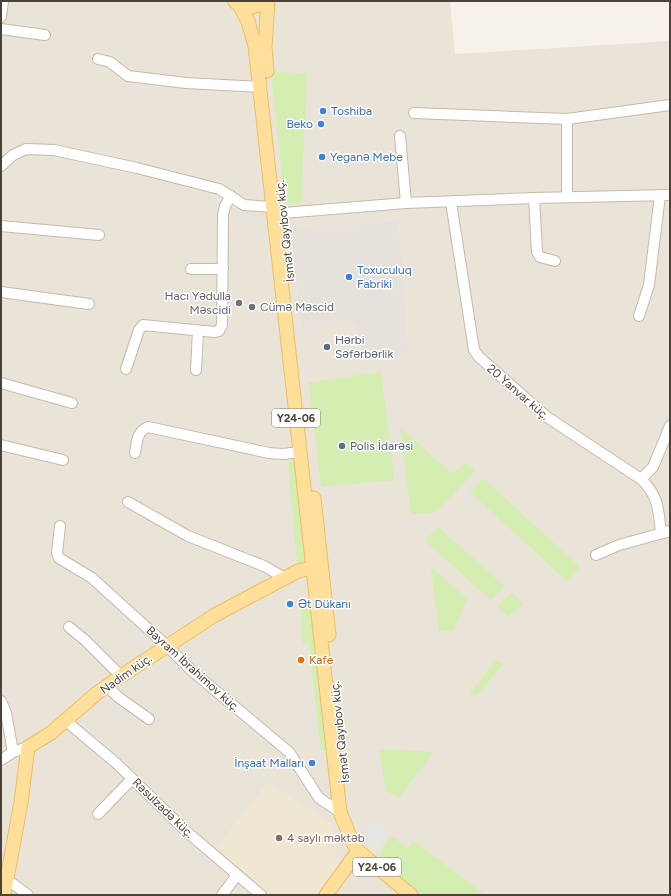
<svg xmlns="http://www.w3.org/2000/svg" width="671" height="896" viewBox="0 0 671 896" font-family="Figtree,sans-serif">
  <rect width="100%" height="100%" fill="#f6f2ea"/>
  <path fill="#eae4d8" d="M1,1H450L455,54L670,41V895H1Z"/>
  <path fill="#e6e1db" d="M398,221L409,354L362,361L356,323L302,327L290,231Z"/>
  <path fill="#f0e7d3" d="M268,782L332,824L339,866L319,895H269L214,851Z"/>
  <g fill="#d4edb0">
    <path d="M271,72L307,73L301,203L285,204Z"/>
    <path d="M381,372L394,480L321,487L309,382Z"/>
    <path d="M400,427L452,474L465,463L475,471L436,512L411,514Z"/>
    <path d="M288,462H296L307,561L297,564Z"/>
    <path d="M483,478L580,567L567,581L470,492Z"/>
    <path d="M438,527L504,586L491,600L425,541Z"/>
    <path d="M431,567L467,599L453,630L439,632Z"/>
    <path d="M511,592L523,603L509,617L497,607Z"/>
    <path d="M313,605L328,751H321L309,644H303L300,606Z"/>
    <path d="M496,660L503,664L476,697L470,693Z"/>
    <path d="M379,749L434,752L399,797L386,791Z"/>
    <path d="M391,836L408,848L414,841L485,895H423L380,860L383,847Z"/>
  </g>
  <path fill="#e7e5e2" d="M376,819L391,832L376,852L363,835Z"/>
  <g fill="none" stroke-linecap="round" stroke-linejoin="round">
    <defs>
      <g id="minor">
        <path d="M1,17L3,1"/>
        <path d="M1,29L45,35"/>
        <path d="M98,59L110,62L128,76L186,83L260,87"/>
        <path d="M414,113L567,119L670,105"/>
        <path d="M567,119V197"/>
        <path d="M400,136L406,203"/>
        <path d="M1,166L13,155L26,149L54,150L137,168L219,189L244,205L273,207"/>
        <path d="M534,198L537,252L540,257L555,261"/>
        <path d="M451,202L474,350L479,357L547,417L641,479C659,497 658,508 661,533"/>
        <path d="M283,213L406,203L534,198L670,195"/>
        <path d="M1,226L99,235"/>
        <path d="M191,269H223"/>
        <path d="M1,292L89,304"/>
        <path d="M639,316L649,285L660,195"/>
        <path d="M126,369L139,330L143,325L214,332L219,331L222,325L223,215L225,206L231,196"/>
        <path d="M196,370L198,331"/>
        <path d="M1,383L72,403"/>
        <path d="M1,445L63,460"/>
        <path d="M135,453C137,443 136,432 148,427L269,453L283,454L300,452"/>
        <path d="M641,479L653,467L670,426"/>
        <path d="M128,502L188,536L264,566L285,578"/>
        <path d="M60,526L57,553L59,558L92,578L167,646L191,670L289,752L319,798L340,812"/>
        <path d="M596,555L619,545L670,531"/>
        <path d="M69,627L86,641L121,676"/>
        <path d="M107,686L118,697L149,719"/>
        <path d="M1,701L6,713L13,752"/>
        <path d="M66,721L116,763L186,831L261,895"/>
        <path d="M1,760L13,752L28,747"/>
        <path d="M98,814L132,779"/>
        <path d="M1,875L28,895"/>
        <path d="M222,895L237,875"/>
      </g>
      <g id="major">
        <path d="M237,1L248,21L255,46L340,812L351,839L358,851L411,895"/>
        <path d="M235,2C246,7 254,10 264,1"/>
        <path d="M267,71L265,47L268,1"/>
        <path d="M314,498L329,635"/>
        <path d="M4,895L21,802L28,747L51,733L97,693L121,676L215,615L298,571L320,566"/>
        <path d="M326,895L358,851"/>
      </g>
    </defs>
    <use href="#minor" stroke="#c3baab" stroke-width="12"/>
    <use href="#major" stroke="#edbe60" stroke-width="15"/>
    <use href="#minor" stroke="#fff" stroke-width="10"/>
    <use href="#major" stroke="#ffdf9a" stroke-width="13"/>
  </g>
  <g fill="#3f7fe0" stroke="#fff" stroke-width="1.5">
    <circle cx="323" cy="111" r="4"/>
    <circle cx="321" cy="124" r="4"/>
    <circle cx="322" cy="157" r="4"/>
    <circle cx="349" cy="277" r="4"/>
    <circle cx="290" cy="604" r="4"/>
    <circle cx="312" cy="763" r="4"/>
  </g>
  <g fill="#6b7280" stroke="#fff" stroke-width="1.5">
    <circle cx="239" cy="303" r="4"/>
    <circle cx="252" cy="307" r="4"/>
  </g>
  <g fill="#5c6f8a" stroke="#fff" stroke-width="1.5">
    <circle cx="327" cy="347" r="4"/>
    <circle cx="342" cy="446" r="4"/>
  </g>
  <circle fill="#e8710a" stroke="#fff" stroke-width="1.5" cx="301" cy="660" r="4"/>
  <circle fill="#8d6e63" stroke="#fff" stroke-width="1.5" cx="279" cy="838" r="4"/>
  <g text-anchor="middle" stroke-width="3" stroke-linejoin="round" paint-order="stroke">
    <g fill="#fff" stroke="#817b73" stroke-width="1">
      <rect x="272" y="409" width="48" height="18" rx="3"/>
      <rect x="353" y="858" width="48" height="18" rx="3"/>
    </g>
    <g font-size="11" font-weight="bold" fill="#4b4237">
      <text x="296" y="422">Y24-06</text>
      <text x="377" y="871">Y24-06</text>
    </g>
    <g font-size="12" fill="#366cbe" stroke="#fff" text-anchor="start">
      <text x="331" y="115">Toshiba</text>
      <text x="313" y="128" text-anchor="end">Beko</text>
      <text x="330" y="161">Yeganə Mebe</text>
      <text x="357" y="274">Toxuculuq<tspan x="357" dy="14">Fabriki</tspan></text>
      <text x="298" y="608">Ət Dükanı</text>
      <text x="304" y="767" text-anchor="end">İnşaat Malları</text>
    </g>
    <g font-size="12" fill="#4b4237" stroke="#fff">
      <text transform="translate(285 231) rotate(-96)" y="4">İsmət Qayıbov küç.</text>
      <text transform="translate(518 392) rotate(41)" y="4">20 Yanvar küç.</text>
      <text transform="translate(193 669) rotate(42)" y="4">Bayram İbrahimov küç.</text>
      <text transform="translate(126 674) rotate(-35)" y="4">Nadim küç.</text>
      <text transform="translate(340 732) rotate(-96)" y="4">İsmət Qayıbov küç.</text>
      <text transform="translate(163 808) rotate(44)" y="4">Rəsulzadə küç.</text>
    </g>
    <g font-size="12" fill="#5b616d" stroke="#fff" text-anchor="end">
      <text x="231" y="300">Hacı Yədulla<tspan x="231" dy="14">Məscidi</tspan></text>
      <text x="260" y="311" text-anchor="start">Cümə Məscid</text>
    </g>
    <g font-size="12" fill="#4e5e75" stroke="#fff" text-anchor="start">
      <text x="335" y="344">Hərbi<tspan x="335" dy="14">Səfərbərlik</tspan></text>
      <text x="350" y="450">Polis İdarəsi</text>
    </g>
    <g font-size="12" fill="#c56008" stroke="#fff" text-anchor="start">
      <text x="309" y="664">Kafe</text>
    </g>
    <g font-size="12" fill="#785e54" stroke="#fff" text-anchor="start">
      <text x="287" y="842">4 saylı məktəb</text>
    </g>
  </g>
  <rect width="671" height="896" fill="none" stroke="#4b4237" stroke-width="4"/>
</svg>
